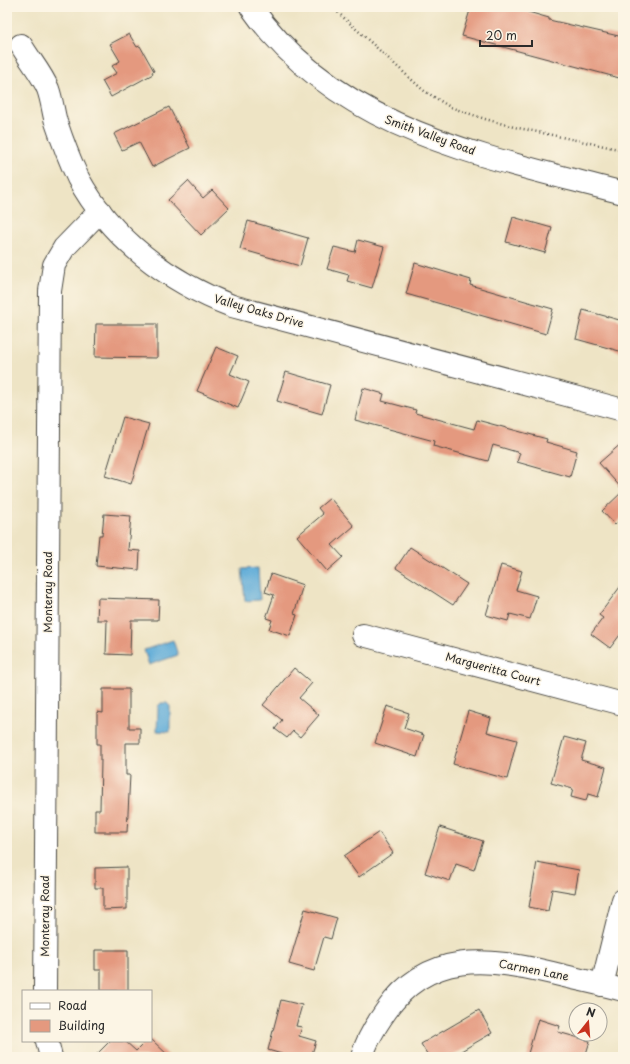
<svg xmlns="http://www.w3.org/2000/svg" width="630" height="1064" viewBox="0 0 630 1064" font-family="'Playpen Sans',sans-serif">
  <rect width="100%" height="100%" fill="#fcf5e5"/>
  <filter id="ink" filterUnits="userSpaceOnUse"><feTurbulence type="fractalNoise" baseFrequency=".025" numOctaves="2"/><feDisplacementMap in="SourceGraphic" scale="8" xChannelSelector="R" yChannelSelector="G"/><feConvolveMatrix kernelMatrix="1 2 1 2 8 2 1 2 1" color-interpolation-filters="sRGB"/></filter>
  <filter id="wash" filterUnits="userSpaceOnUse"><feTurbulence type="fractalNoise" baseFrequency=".012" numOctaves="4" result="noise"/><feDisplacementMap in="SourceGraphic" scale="16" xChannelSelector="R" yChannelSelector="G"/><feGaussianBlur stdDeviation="0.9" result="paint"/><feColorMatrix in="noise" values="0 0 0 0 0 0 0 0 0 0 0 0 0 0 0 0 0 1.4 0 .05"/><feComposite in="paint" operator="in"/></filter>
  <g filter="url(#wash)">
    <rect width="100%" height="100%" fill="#eee4c5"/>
    <g fill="#5eacd8" stroke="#446c82">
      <path d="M258,568L260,600L245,601L242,569Z"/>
      <path d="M173,640L178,655L149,665L144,650Z"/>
      <path d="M161,703H167L170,706V732L157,731L158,706Z"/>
    </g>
    <g id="blocks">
      <g fill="#e4997f">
        <path d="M471,7H511L549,18V20L623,37V79L462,36Z"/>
        <path d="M129,34L137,47L140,46L154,71L152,72L153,74L111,97L102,81L117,73L112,66L120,61L110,44Z"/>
        <path d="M169,107L190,148L152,167L139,142L122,150L114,134Z"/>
        <path d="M188,181L203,198L212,190L229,208L201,235L168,200Z"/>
        <path d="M513,217L552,228L545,253L506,242Z"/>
        <path d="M248,221L308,238L300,266L240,249Z"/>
        <path d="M358,240L384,247L372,288L347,281L349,275L327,269L334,247L355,252Z"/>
        <path d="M415,263L471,280L470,285L553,309L546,334L406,294Z"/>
        <path d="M583,310L623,321V352L576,339Z"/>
        <path d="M96,324H157V358L95,357Z"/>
        <path d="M216,347L238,356L230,374L249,382L238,408L197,391Z"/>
        <path d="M286,372L330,385L322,414L277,401Z"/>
        <path d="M363,388L384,394L382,401L416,410L415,413L474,429L477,420L547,439L546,442L577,451L570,477L517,462L520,453L493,445L488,461L433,446L434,441L355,420Z"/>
        <path d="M123,417L149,424L131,484L105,476Z"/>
        <path d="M623,442V490L599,463Z"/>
        <path d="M623,491V517L615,525L602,511Z"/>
        <path d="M330,498L354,526L332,545L343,557L327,571L297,536L323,514L318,508Z"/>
        <path d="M104,514L131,516L128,550L140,551L139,570L96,566L99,535H102Z"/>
        <path d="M410,547L467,584L453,605L396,568Z"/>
        <path d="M501,565L522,571L516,590L537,596L530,619L510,614L508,621L486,615Z"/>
        <path d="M271,574L303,585L294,614L297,615L290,636L269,629L272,620L266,618L274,595L265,592Z"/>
        <path d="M623,583V631L610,648L591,634L603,618L599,615Z"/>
        <path d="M98,598L159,600L158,620H131L130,655L106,654L107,620H97Z"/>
        <path d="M294,668L312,683L299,698L319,715L300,737L293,731L287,738L275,729L282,720L263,705Z"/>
        <path d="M103,689H129V728H140V743H126V775H130L127,832H95V810H100L101,760H100V744H97V712L103,713Z"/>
        <path d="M387,706L409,713L404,728L424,735L417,757L375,743Z"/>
        <path d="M468,711L491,718L487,732L517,740L507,779L453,764Z"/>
        <path d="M564,737L586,743L581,760L606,767L598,797L588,794L586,801L571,797L573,789L551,783Z"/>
        <path d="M440,827L483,841L474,870L456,864L450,881L425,873Z"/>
        <path d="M379,832L393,853L359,877L344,856Z"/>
        <path d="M537,862L579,870L575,893L552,889L548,911L529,907Z"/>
        <path d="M127,867V909L103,910V888H95V868Z"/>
        <path d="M305,909L337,918L331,939L324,937L314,971L289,964Z"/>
        <path d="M95,950H128V991H101V970H95Z"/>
        <path d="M281,1000L302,1005L296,1026L302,1027L299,1036L316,1041L311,1057H292L268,1050Z"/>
        <path d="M479,1010L492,1033L451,1057H429L421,1044Z"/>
        <path d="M538,1019L560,1026L558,1032L590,1041L585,1057H527Z"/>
        <path d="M151,1039L170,1057H94L110,1041H125L136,1051L146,1041H151Z"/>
      </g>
    </g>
  </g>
  <g filter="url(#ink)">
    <use href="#blocks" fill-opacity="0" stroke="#484742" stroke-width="1"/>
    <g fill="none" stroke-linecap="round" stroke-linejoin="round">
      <defs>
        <g id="minor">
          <path d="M21,45C29,59 42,74 48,89C52,100 53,111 56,122C62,140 70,161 78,178C111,239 169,282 232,306L623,410"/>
          <path d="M363,635L623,704"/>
          <path d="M602,985L623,900"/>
          <path d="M45,991L50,291L54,265L64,248L100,211"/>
          <path d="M47,1041L51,1057"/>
          <path d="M362,1057C366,1041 376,1025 386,1011C428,950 488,958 552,973C576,979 600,984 623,990"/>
        </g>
        <path id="major" d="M251,7C338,131 485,156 623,193"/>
      </defs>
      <use href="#minor" stroke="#484742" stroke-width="24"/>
      <use href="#major" stroke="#484742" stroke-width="24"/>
      <path stroke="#484742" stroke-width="2.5" stroke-dasharray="1 3" stroke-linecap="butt" d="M332,7L423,90L450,107L485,119L514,127L623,150"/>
      <use href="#minor" stroke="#fff" stroke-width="22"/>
      <use href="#major" stroke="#fff" stroke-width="22"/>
    </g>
  </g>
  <g text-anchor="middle" stroke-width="3" stroke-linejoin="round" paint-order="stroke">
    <g font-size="11" fill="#2b2b2b" stroke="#fcf5e5">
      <text transform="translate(430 135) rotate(20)" y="4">Smith Valley Road</text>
      <text transform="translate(259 311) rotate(16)" y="4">Valley Oaks Drive</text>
      <text transform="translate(48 592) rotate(-90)" y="4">Monteray Road</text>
      <text transform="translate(493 669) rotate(15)" y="4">Margueritta Court</text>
      <text transform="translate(45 916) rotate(-90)" y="4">Monteray Road</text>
      <text transform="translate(534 970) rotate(11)" y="4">Carmen Lane</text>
    </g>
  </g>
  <rect width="630" height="1064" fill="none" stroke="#fcf5e5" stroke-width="24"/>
  <rect x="22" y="990" width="130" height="52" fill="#fcf5e5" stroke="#a8a49b"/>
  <rect x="30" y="1003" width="20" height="6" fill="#ffffff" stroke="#a8a49b"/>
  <text x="58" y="1010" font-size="12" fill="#2b2b2b">Road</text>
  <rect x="30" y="1020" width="20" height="12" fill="#e4997f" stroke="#a8a49b"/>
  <text x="58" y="1030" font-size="12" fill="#2b2b2b">Building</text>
  <g transform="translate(588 1022) rotate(17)"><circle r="19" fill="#fcf5e5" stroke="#a8a49b"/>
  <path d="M0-3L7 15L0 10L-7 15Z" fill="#c8321e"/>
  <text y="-6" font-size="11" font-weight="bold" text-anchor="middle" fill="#2b2b2b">N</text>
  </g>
  <path d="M480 40v6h52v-6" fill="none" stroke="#2b2b2b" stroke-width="2"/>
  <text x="486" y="40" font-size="12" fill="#2b2b2b" stroke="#fcf5e5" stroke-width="3" paint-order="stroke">20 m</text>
</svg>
